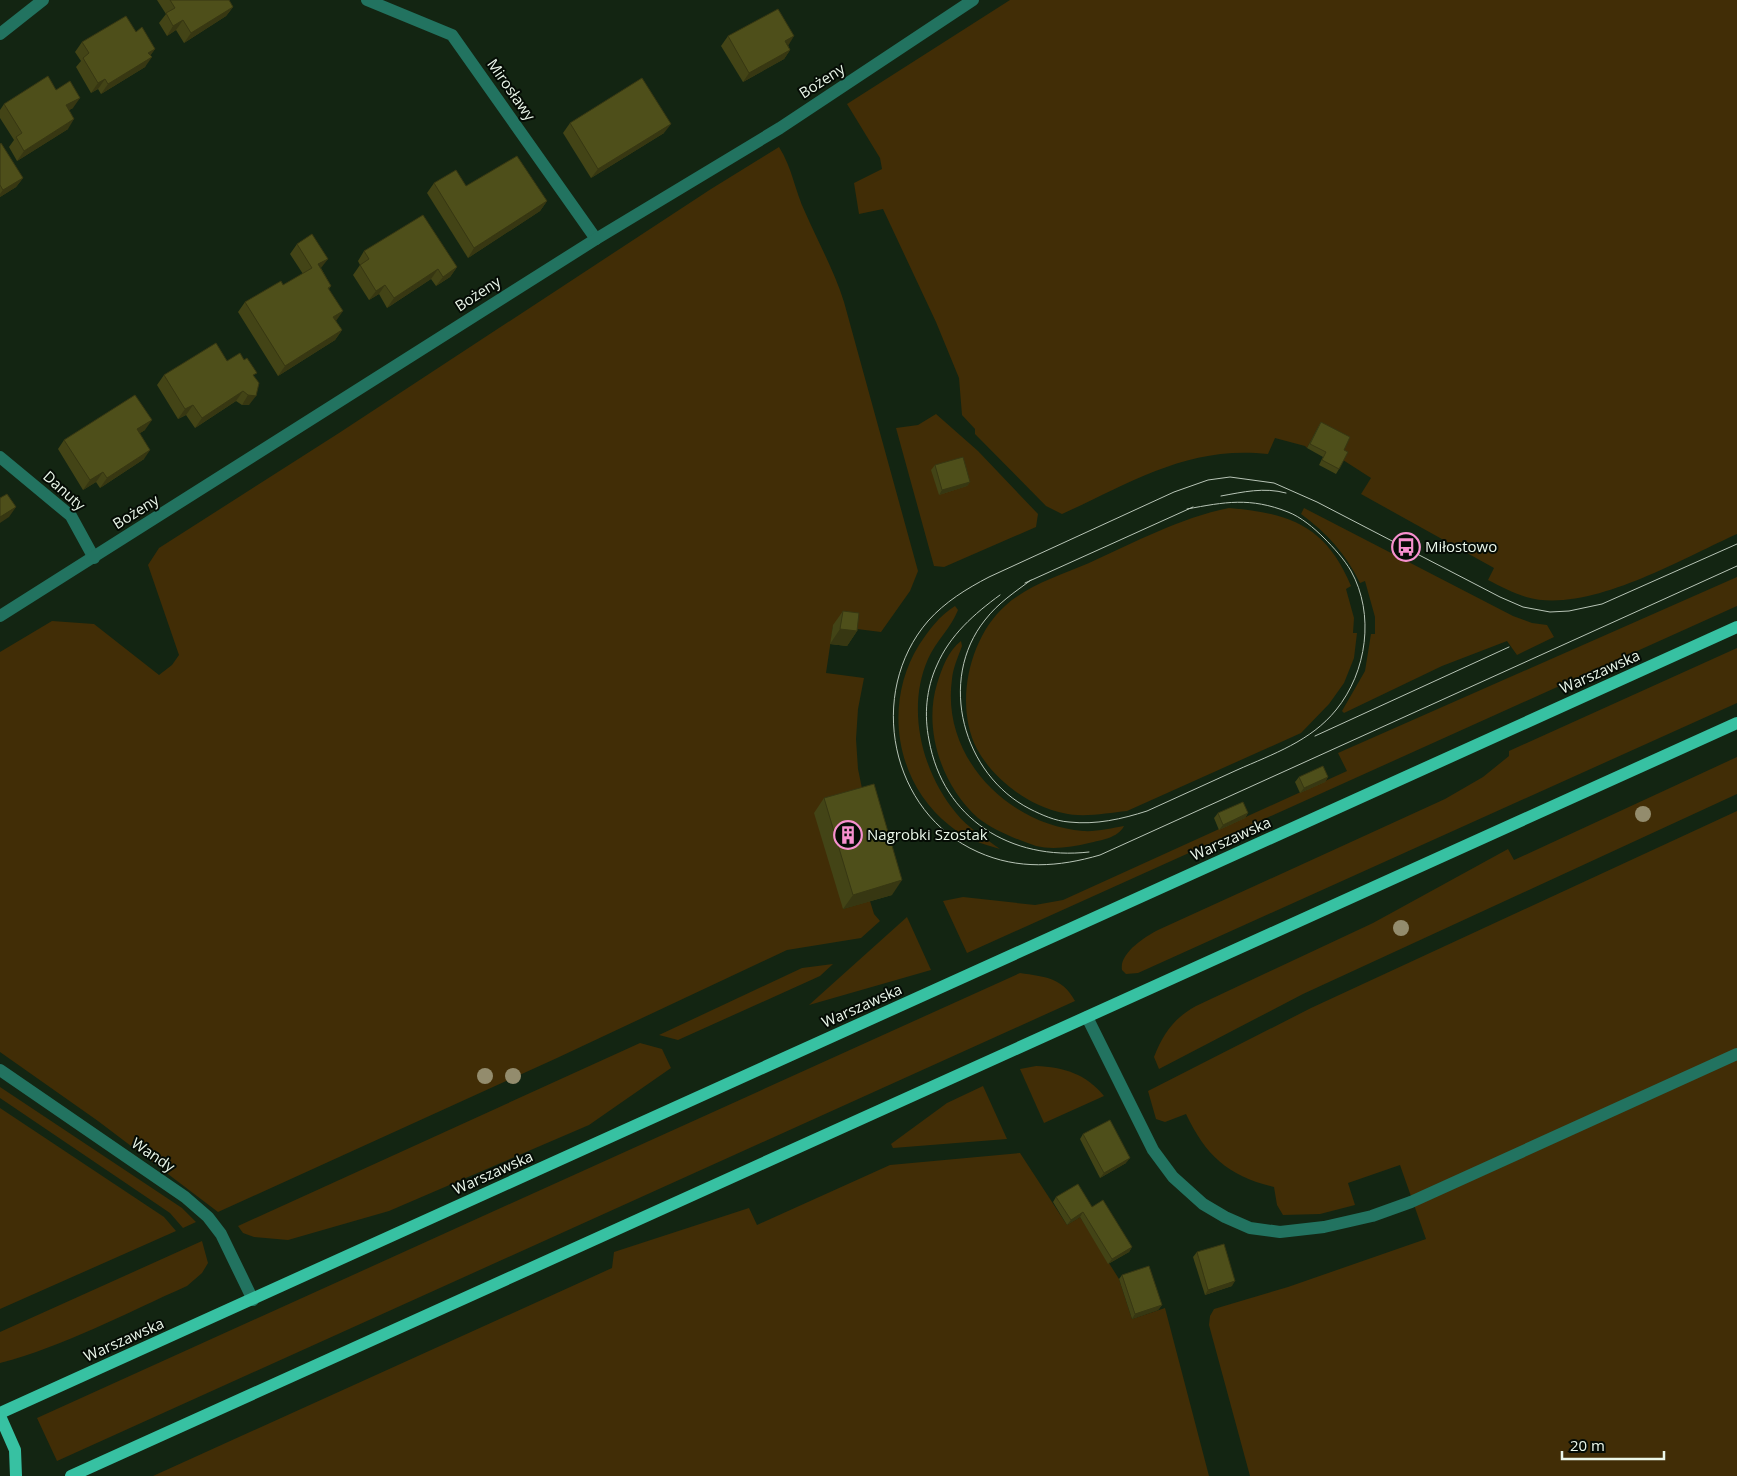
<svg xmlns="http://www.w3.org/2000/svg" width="1737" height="1476" viewBox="0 0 1737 1476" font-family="'Open Sans',sans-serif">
  <rect width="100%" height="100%" fill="#132512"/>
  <g fill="#412d06">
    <path d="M1010,0H1737V534C1681,559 1587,615 1526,597C1513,593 1500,586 1488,580L1494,568L1361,494L1371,478L1343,460L1318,427L1307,448L1305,446L1275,438L1268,454C1189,445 1132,482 1062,514L1046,506L975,434V429L962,415L959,378L936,322L883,209L859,214L854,183L882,169L880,158L847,104Z"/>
    <path d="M779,147C792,167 795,191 805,212C818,242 834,270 844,302L918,571L910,591L881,632L833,626L826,673L864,678L858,709L856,739L858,769L864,798L843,909L870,901L874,914L880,921L861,938L787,950L557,1058L218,1212L98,1121L0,1052V652L52,621L94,624L159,675L172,665L179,655L148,565L159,548L339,433L711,189Z"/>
    <path d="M936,414L978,451L1038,514L1036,527L944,567L934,566L896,428L918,425Z"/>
    <path d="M1229,508C1290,513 1326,526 1351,586L1346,589L1354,618L1353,633H1357L1354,658L1344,683L1329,704L1301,733L1127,811C1107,813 1083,818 1063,813C1029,806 994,780 977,749C954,705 969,638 1005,606C1028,585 1061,575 1089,563C1135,542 1180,518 1229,508Z"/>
    <path d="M1304,508L1513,616L1532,623L1547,625L1554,637L1517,655L1507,641L1442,666L1344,713L1342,711L1365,671L1371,634H1375V617L1365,581L1360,583C1346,554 1327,533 1301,514Z"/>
    <path d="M1737,577V606L967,953L943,901L963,897L1035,905L1063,900L1347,771L1338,753Z"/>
    <path d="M955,606L958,610C951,628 936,641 928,659C906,709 922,772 956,813C968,828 985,838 1000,849C982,844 964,838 949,825C895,782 883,703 919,645C929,630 939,616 955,606Z"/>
    <path d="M961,641L962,646C958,657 953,668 952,679C941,757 1008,825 1083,831C1096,832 1112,828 1124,826C1118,838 1101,840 1089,843C1072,847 1053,850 1036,846C1018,840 993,830 978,818C942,786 923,730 937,684C942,668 948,651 961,641Z"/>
    <path d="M1737,648V703L1138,973L1126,974L1122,970C1119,953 1145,937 1158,930L1445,799L1483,777L1509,756V751Z"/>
    <path d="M1737,757V794L1303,994L1159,1069L1154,1057C1163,1034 1174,1018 1196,1006L1373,923L1508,849L1514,860Z"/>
    <path d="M1737,811V1476H1250L1209,1325L1210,1316L1214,1309L1288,1287L1426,1239L1400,1165L1348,1183L1355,1205L1320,1214L1283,1215L1277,1205L1274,1187C1228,1176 1206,1156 1186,1114L1165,1122L1156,1119L1148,1091L1311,1008Z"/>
    <path d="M907,917L931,970L809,1005Z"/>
    <path d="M833,964L820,976L678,1040L659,1035L802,968Z"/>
    <path d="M1020,973C1045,977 1062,977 1075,1001L57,1461L37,1418Z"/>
    <path d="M640,1043L662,1049L671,1068L589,1125L389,1211L288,1240L254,1237L243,1233L238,1226Z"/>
    <path d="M1036,1066C1064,1067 1086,1074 1104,1096L1044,1123L1020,1069Z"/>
    <path d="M983,1086L1007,1139L893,1148L891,1144L947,1103Z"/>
    <path d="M0,1087L182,1208L196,1222L183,1228L170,1213L0,1098Z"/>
    <path d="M0,1108L164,1217L176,1231L0,1309Z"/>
    <path d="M1020,1153L1067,1225L1080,1217L1119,1279L1132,1319L1165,1308L1209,1476H153L612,1268L614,1252L749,1208L757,1225L890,1165Z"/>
    <path d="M202,1241L208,1263L202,1273L187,1286C126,1313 65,1346 0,1363V1332Z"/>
  </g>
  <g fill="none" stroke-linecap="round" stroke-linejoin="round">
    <g stroke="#227360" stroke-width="12">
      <path d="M367,0L452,35L596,239"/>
      <path d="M0,34L43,0"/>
      <path d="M0,457L71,516L94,558"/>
      <path d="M0,616L596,239L780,128L973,0"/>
      <path d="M1087,1017L1153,1150L1173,1177L1203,1204L1225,1217L1250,1228L1280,1232L1324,1227L1372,1216L1411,1202L1737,1054"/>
      <path d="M0,1070L185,1197L208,1217L221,1234L253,1300"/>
    </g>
    <g stroke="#37c1a2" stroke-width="12">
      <path d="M0,1413L1737,627"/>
      <path d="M0,1416L15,1450L16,1476"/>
      <path d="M71,1476L1737,723"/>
    </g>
    <g stroke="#b8c5b7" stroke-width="1">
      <path d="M1221,496C1243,492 1264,487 1286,493"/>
      <path d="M1737,544L1602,604L1569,611L1550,612L1523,607L1500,597L1317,502L1274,483L1230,477L1208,480L1174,492L989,577C966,589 945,602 928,621C866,693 890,813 978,852C1018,870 1059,867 1100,855L1737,566"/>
      <path d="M1031,580C1015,592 998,603 985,620C937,680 963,775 1030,809C1042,815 1055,821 1069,822C1096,825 1122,819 1147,811C1177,797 1207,784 1237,770C1273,754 1311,741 1336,710C1367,672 1375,614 1351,571C1344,559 1334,548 1324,538C1314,528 1301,517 1288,512C1250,497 1225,502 1187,509"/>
      <path d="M1025,583L1193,507"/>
      <path d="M1000,595C974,614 950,635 937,665C926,689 924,715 929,740C943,819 1011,861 1089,852"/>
      <path d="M1315,736L1509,647"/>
    </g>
  </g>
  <g fill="#938c6d">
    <circle cx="1643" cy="814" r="8"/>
    <circle cx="1401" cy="928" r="8"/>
    <circle cx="485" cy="1076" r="8"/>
    <circle cx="513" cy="1076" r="8"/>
  </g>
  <g fill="#434416">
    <path d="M157,0H229L233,7L226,16L184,43L176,30L167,36L159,23L166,14Z"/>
    <path d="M136,32L155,49L150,55L145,67L101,94L98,89L91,93L76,67L81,61L75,52L82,42Z"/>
    <path d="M728,36L788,45L790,50L784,59L743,82L721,46Z"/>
    <path d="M56,90L73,108L69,110L68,129L17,161L9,147L14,140L0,118V110L4,104Z"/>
    <path d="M570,123L664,133L591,178L563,133Z"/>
    <path d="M0,144L23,178L16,187L0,197Z"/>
    <path d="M434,183L547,201L540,211L468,258L427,193Z"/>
    <path d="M297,244L321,268L331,286L329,289L336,321L342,330L335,340L278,376L238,312L245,302L283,285L303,274L290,254Z"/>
    <path d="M364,251L457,267L450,277L436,286L431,279L387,308L379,294L369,300L353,275L360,265L358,261Z"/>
    <path d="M227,361L254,376L249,405H242L236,401L195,428L186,415L178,419L157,385L164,375Z"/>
    <path d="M1321,422L1344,450L1339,469L1336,474L1319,465L1323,457L1307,448L1318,427Z"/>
    <path d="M145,430L140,433L144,459L100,488L96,482L83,490L58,449L64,440Z"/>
    <path d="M935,465L970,482L967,486L939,495L931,470Z"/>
    <path d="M843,611L857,631L847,646L830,644L833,625Z"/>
    <path d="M1299,777H1328L1325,782L1300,793L1295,782Z"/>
    <path d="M824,798L892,895L843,909L814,813Z"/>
    <path d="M1218,813H1248L1245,818L1219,830L1214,818Z"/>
    <path d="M1083,1134L1126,1163L1100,1178L1080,1139Z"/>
    <path d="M1056,1197L1092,1207L1132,1247L1129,1252L1108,1264L1080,1217L1067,1225L1053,1202Z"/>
    <path d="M1197,1252L1232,1286L1205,1295L1193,1257Z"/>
    <path d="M1122,1275L1162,1305L1158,1310L1132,1319L1119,1279Z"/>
  </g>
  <g fill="#373712">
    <path d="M233,7L226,16L184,43L191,33Z"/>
    <path d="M183,20L176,30L167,36L173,26Z"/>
    <path d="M794,36L788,46L785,41Z"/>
    <path d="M155,49L148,59V53Z"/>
    <path d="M790,50L784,59L743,82L749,73Z"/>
    <path d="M152,57L145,67L101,94L108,84Z"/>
    <path d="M105,79L98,89L91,93L98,83Z"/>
    <path d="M80,98L73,108L60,115L66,105Z"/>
    <path d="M74,119L68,129L17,161L24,151Z"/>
    <path d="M671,124L664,133L591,178L598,169Z"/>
    <path d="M23,178L16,187L0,197V194L3,190Z"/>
    <path d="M547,201L540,211L468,258L474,248Z"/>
    <path d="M328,259L321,268L318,264Z"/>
    <path d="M457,267L450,277L436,286L443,277Z"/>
    <path d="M438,269L431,279L387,308L394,298Z"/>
    <path d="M385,285L379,294L369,300L376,291Z"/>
    <path d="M343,311L336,321L333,317Z"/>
    <path d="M342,330L335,340L278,376L285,366Z"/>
    <path d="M243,391L236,401L195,428L202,418Z"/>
    <path d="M248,395L256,396L249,405H242Z"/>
    <path d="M193,405L186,415L178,419L185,409Z"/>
    <path d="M152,420L145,430L130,439L137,429Z"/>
    <path d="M150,450L144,459L100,488L107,478Z"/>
    <path d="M103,472L96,482L83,490L90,480Z"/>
    <path d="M970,482L967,486L939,495L942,490Z"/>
    <path d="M16,507L9,517L0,523V517Z"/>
    <path d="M840,629L857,631L847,646L830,644Z"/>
    <path d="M1328,777L1325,782L1300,793L1304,788Z"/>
    <path d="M1248,813L1245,818L1219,830L1223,825Z"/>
    <path d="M902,880L892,895L843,909L853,895Z"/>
    <path d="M1130,1158L1126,1163L1100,1178L1104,1173Z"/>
    <path d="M1083,1212L1080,1217L1067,1225L1071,1220Z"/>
    <path d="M1132,1247L1129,1252L1108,1264L1112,1259Z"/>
    <path d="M1235,1281L1232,1286L1205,1295L1208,1290Z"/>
    <path d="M1162,1305L1158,1310L1132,1319L1135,1314Z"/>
  </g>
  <g fill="#4e4f1a" stroke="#373712">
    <path d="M170,0H229L233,7L191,33L183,20L173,26L166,13L175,8Z"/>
    <path d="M778,9L794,36L785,41L790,50L749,73L728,36Z"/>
    <path d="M126,16L136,32L142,27L155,49L148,53L152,57L108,84L105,79L98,83L83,58L89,53L82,42Z"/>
    <path d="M48,76L56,90L70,81L80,98L66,105L74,119L24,151L16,137L22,133L4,104Z"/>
    <path d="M642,78L671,124L598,169L570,123Z"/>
    <path d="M1,143L23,178L3,190L0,185V144Z"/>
    <path d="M517,156L547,201L474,248L434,183L456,170L466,186Z"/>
    <path d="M423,215L457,267L443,277L438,269L394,298L385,285L376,291L360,265L369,259L364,251Z"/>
    <path d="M312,234L328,259L318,264L331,286L328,288L343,311L333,317L342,330L285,366L245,302L281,281L283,285L312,268L297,244Z"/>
    <path d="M216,343L227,361L240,353L244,360L247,358L257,373L253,375L259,383L256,396L248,395L243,391L202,418L193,405L185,409L164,375Z"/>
    <path d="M135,395L152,420L137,429L150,450L107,478L103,472L90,480L64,440Z"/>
    <path d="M1321,422L1350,437L1344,450L1348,452L1339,469L1322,460L1326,452L1310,444Z"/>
    <path d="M963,457L970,482L942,490L935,465Z"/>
    <path d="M7,494L16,507L0,517V498Z"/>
    <path d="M843,611L859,613L857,631L840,629Z"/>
    <path d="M1323,766L1328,777L1304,788L1299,777Z"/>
    <path d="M874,784L902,880L853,895L824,798Z"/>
    <path d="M1243,802L1248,813L1223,825L1218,813Z"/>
    <path d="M1110,1120L1130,1158L1104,1173L1083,1134Z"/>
    <path d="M1078,1184L1092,1207L1103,1200L1132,1247L1112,1259L1083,1212L1071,1220L1056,1197Z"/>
    <path d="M1224,1244L1235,1281L1208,1290L1197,1252Z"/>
    <path d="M1149,1266L1162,1305L1135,1314L1122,1275Z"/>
  </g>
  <defs>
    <symbol id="bus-ring" viewBox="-11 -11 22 22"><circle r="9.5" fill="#050c05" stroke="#f790ce" stroke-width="1.5"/><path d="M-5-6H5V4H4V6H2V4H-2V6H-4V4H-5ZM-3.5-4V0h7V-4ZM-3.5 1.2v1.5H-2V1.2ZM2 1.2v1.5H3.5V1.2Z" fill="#f790ce"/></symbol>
    <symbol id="building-ring" viewBox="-11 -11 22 22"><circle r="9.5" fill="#050c05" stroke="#f790ce" stroke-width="1.5"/><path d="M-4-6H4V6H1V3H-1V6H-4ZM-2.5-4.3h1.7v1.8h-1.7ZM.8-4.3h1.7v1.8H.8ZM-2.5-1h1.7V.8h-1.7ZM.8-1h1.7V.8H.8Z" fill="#f790ce"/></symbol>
  </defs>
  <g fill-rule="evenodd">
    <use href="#bus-ring" x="1390" y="531" width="32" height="32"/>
    <use href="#building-ring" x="832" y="819" width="32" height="32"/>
  </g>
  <g text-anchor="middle" stroke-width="4" stroke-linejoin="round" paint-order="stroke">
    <g font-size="15" fill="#ebf7ea" stroke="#050c05">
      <text transform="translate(822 81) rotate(-33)" y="5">Bożeny</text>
      <text transform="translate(511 90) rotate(55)" y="5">Mirosławy</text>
      <text transform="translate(478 294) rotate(-33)" y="5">Bożeny</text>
      <text transform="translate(64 491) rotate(42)" y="5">Danuty</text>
      <text transform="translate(136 512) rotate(-32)" y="5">Bożeny</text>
      <text transform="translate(1600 672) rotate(-24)" y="5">Warszawska</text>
      <text transform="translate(1231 839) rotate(-24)" y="5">Warszawska</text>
      <text transform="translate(862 1006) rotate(-24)" y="5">Warszawska</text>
      <text transform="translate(153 1155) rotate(34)" y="5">Wandy</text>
      <text transform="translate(493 1173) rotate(-24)" y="5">Warszawska</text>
      <text transform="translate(124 1340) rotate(-24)" y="5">Warszawska</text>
    </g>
    <g font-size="15" fill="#ebf7ea" stroke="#050c05" text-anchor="start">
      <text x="1425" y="552">Miłostowo</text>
      <text x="867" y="840">Nagrobki Szostak</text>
    </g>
  </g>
  <path d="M1562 1451v8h102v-8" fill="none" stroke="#ebf7ea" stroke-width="2.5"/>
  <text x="1570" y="1451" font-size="15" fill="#ebf7ea" stroke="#050c05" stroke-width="4" paint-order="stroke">20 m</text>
</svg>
